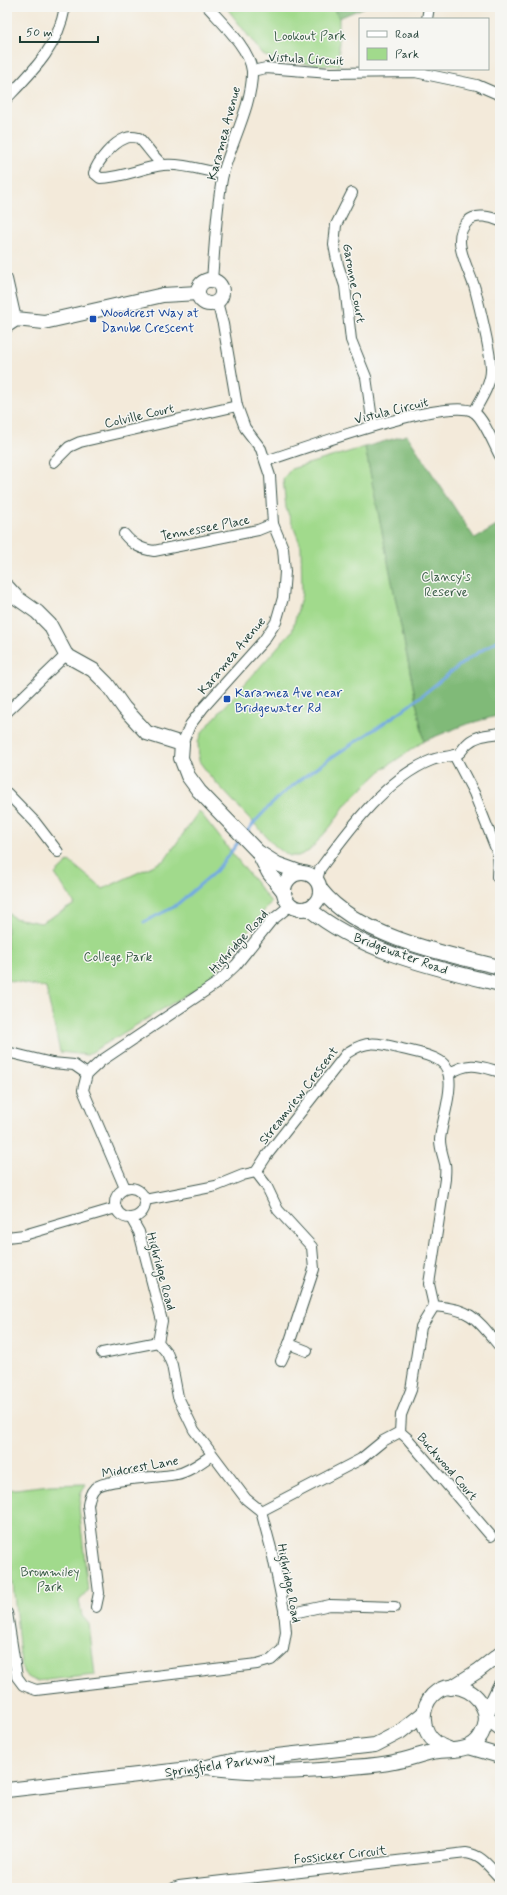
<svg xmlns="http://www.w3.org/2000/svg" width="507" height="1895" viewBox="0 0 507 1895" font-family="Mynerve,sans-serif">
  <rect width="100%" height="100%" fill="#f6f6f2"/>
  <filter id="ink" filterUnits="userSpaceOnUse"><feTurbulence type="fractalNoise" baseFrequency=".025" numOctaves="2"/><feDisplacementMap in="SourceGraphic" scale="8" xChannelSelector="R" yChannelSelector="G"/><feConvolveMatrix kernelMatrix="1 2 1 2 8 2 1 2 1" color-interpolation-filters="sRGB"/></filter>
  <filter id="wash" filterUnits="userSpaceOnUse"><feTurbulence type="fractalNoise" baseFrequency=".012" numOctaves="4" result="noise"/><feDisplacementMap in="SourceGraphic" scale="16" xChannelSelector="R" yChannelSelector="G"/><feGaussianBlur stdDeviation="0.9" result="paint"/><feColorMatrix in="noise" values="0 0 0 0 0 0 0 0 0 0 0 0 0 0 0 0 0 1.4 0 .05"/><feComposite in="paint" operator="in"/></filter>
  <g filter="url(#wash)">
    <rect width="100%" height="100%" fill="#f3eada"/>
    <g fill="#a1da8c" stroke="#608c60">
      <path d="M226,7H332L339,18V66L281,62L263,55Z"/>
      <path d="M365,447L424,741L383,769L346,804L331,826L309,851L298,856H290L277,848L210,776L199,761L198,742L203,731L292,631L302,594L301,546L286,508L283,479L291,469Z"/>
      <path d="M199,811L271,902L209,981L87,1055L60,1052L46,988L7,980V912L14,918L41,923L75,904L55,874L69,861L103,889L165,860Z"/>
      <path d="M86,1484L81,1493L79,1507L88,1591L79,1601L82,1616L89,1624L95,1675L37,1681C28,1678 23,1675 21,1665L7,1523V1490L50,1485Z"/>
    </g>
    <g fill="#80ba78" stroke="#507c56">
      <path d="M332,7H365L339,18Z"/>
      <path d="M407,435L475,539L500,524V715L464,725L424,741L365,447Z"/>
    </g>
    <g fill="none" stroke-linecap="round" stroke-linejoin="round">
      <g stroke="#73aae1" stroke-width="3">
        <path d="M245,834C287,779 342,753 397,714C421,698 443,677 467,660C477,653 489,646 500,639"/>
        <path d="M144,922L174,907L216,871L240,840"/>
      </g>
    </g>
  </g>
  <g filter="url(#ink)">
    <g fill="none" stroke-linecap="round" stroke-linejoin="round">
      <defs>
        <g id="street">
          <path d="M208,7C222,23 250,49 252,71C253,103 231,143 223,174C216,208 215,245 212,280"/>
          <path d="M427,19L429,7"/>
          <path d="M252,71L266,68L330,73L415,72L477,85L500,95"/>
          <path d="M7,98C34,70 58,47 65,7"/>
          <path d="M163,165C153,157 148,147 139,138C135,137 130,136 126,138C113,143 98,160 94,173L100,178C122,178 141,168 163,165C182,163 205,171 223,174"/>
          <path d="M352,193L336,225L334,245L338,265L345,286L351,340L366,377L373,426"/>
          <path d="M7,279L16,319"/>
          <path d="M474,412C481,399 492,383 491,367C489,343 481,313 475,289C469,268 449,239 468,221C476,213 491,217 500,221"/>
          <path d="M266,461C300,450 447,396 474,412C484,419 494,445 500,456"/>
          <path d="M54,462L69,447L80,442L237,406"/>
          <path d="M124,534C133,545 141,549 154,551L258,530L273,524"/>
          <path d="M7,712L66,655"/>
          <path d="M182,744L190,725L203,708L264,640L276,622L283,598L285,572L283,548L273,524L270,476L261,449L245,428L237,406L223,324L217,302"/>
          <path d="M454,755L474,793L498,854L497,877"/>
          <path d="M7,793L35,822L58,852"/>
          <path d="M317,880L320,869C348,831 386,778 432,760C440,757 450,757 458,754C463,751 464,746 468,743C477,735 489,735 500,733"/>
          <path d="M7,1052L52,1063L74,1065L87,1074"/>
          <path d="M449,1074C469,1061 479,1066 500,1072"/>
          <path d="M256,1172L266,1185L278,1210L312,1247L314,1269L289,1344"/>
          <circle cx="130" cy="1203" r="15"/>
          <path d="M125,1188L83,1090L87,1074L101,1061L217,983L236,965L271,921L291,905"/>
          <path d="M145,1200L216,1186L243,1175L256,1172L267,1155L347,1053C368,1039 379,1043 402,1049C414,1052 429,1054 440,1061C461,1074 441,1120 440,1140C440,1148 443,1156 445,1164C446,1169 445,1174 445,1179L429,1284L434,1306L421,1327L411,1390L401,1415L400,1432L383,1441L361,1459L261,1511"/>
          <path d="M7,1237L24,1235L116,1208"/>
          <path d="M434,1306C472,1309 477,1319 500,1347"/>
          <path d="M102,1353L158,1342"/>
          <path d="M281,1361L289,1344L307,1351"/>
          <path d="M400,1432L407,1438L491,1536"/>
          <path d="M96,1607L99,1593L88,1505C89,1499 90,1493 95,1488C106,1478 160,1478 177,1474C189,1472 201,1462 212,1455"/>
          <path d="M7,1613L17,1677L23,1685L36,1690L257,1664L271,1660L283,1649L286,1632L284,1610L272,1552L261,1511L246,1499L194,1430L178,1397L172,1365L167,1353L158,1342L162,1321L139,1232L131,1218"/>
          <path d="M284,1615L330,1605L395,1607"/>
          <path d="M174,1888L179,1886L466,1853C482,1855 489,1867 500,1878"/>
        </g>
        <g id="secondary">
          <circle cx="210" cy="292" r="12"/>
          <path d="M7,325L16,319L44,322L163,295L198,293"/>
          <path d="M7,587L17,598L37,612L50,625L66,655L93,670L107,684L124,708L147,733L182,744L181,758L188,776L199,791L258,852L277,864L302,873"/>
          <path d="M259,854L269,873L284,892"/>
          <circle cx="302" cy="891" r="18"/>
          <path d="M321,890C357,936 445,954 500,967"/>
          <path d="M308,908C361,952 435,968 500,984"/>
          <path d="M451,1688L478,1671L500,1654"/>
          <path d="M486,1715L500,1686"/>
          <path d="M486,1717L500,1728"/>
          <path d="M469,1747L500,1756"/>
          <path d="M207,1767C256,1774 302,1773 352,1767C365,1766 380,1765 394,1762C406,1760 419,1755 432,1752C442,1750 463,1751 470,1746C483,1739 490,1720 483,1707C479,1698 471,1691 461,1688C422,1678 407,1737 449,1749"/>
          <path d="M7,1790L207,1767L232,1761L375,1745L400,1732L424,1713"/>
        </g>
      </defs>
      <use href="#street" stroke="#3f574d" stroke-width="12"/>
      <use href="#secondary" stroke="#3f574d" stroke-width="16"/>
      <use href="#street" stroke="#fff" stroke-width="10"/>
      <use href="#secondary" stroke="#fff" stroke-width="14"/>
    </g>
  </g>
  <g fill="#1a4fb4" stroke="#f6f6f2" stroke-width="1.5">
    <rect x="89" y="315" width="8" height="8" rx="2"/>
    <rect x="223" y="695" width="8" height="8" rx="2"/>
  </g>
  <g text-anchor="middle" stroke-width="3" stroke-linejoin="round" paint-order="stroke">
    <g font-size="13" fill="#395c46" stroke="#f6f6f2">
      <text x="310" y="40">Lookout Park</text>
      <text x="446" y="581">Clancy's<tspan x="446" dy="15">Reserve</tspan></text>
      <text x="118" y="961">College Park</text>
      <text x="50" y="1576">Brommiley<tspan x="50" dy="15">Park</tspan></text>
    </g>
    <g font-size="13" fill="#1f3d34" stroke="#f6f6f2">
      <text transform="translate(306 58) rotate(3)" y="5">Vistula Circuit</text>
      <text transform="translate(223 133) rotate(-75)" y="5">Karamea Avenue</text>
      <text transform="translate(355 283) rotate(80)" y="5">Garonne Court</text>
      <text transform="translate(391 410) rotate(-14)" y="5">Vistula Circuit</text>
      <text transform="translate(139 415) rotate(-13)" y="5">Colville Court</text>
      <text transform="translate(205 527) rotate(-11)" y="5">Tennessee Place</text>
      <text transform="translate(231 655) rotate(-50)" y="5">Karamea Avenue</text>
      <text transform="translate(238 941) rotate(-48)" y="5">Highridge Road</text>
      <text transform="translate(401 953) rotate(20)" y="5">Bridgewater Road</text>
      <text transform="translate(298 1095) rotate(-52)" y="5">Streamview Crescent</text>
      <text transform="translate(162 1271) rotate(75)" y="5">Highridge Road</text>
      <text transform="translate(140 1466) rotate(-10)" y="5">Midcrest Lane</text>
      <text transform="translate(448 1466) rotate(49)" y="5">Buckwood Court</text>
      <text transform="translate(290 1583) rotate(79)" y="5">Highridge Road</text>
      <text transform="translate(220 1764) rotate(-8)" y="5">Springfield Parkway</text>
      <text transform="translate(340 1854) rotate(-6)" y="5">Fossicker Circuit</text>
    </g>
    <g font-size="13" fill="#164399" stroke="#f6f6f2" text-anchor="start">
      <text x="101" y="317">Woodcrest Way at<tspan x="101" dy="15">Danube Crescent</tspan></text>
      <text x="235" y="697">Karamea Ave near<tspan x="235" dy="15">Bridgewater Rd</tspan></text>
    </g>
  </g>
  <rect width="507" height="1895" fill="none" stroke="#f6f6f2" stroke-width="24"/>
  <rect x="359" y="18" width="130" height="52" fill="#f6f6f2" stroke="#a0aca6"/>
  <rect x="367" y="31" width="20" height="6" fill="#ffffff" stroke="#a0aca6"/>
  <text x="395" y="38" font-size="12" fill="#1f3d34">Road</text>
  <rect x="367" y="48" width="20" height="12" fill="#a1da8c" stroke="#a0aca6"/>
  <text x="395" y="58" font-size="12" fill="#1f3d34">Park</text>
  <path d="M20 36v6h78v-6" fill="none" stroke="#1f3d34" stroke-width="2"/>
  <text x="26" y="36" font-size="12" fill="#1f3d34" stroke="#f6f6f2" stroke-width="3" paint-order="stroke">50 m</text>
</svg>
